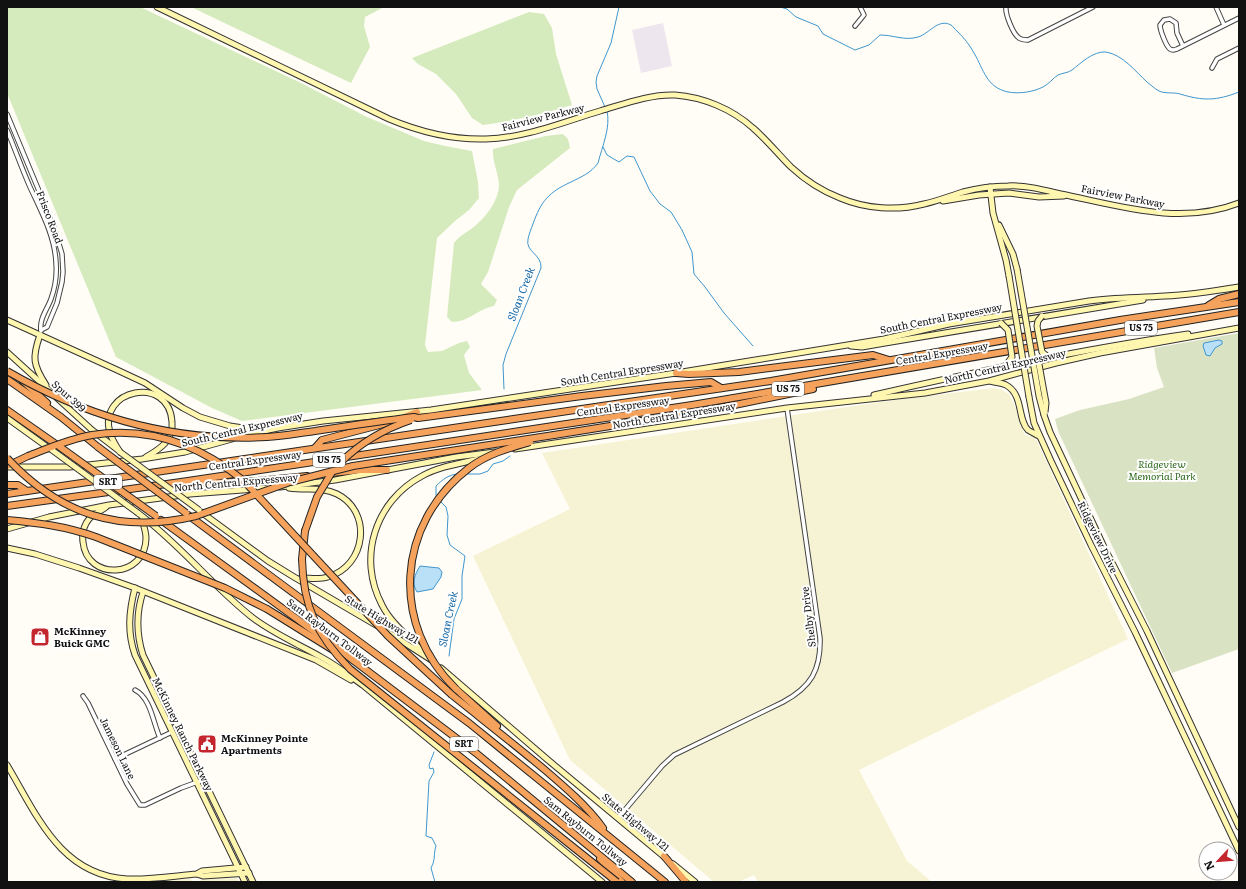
<svg xmlns="http://www.w3.org/2000/svg" width="1246" height="889" viewBox="0 0 1246 889" font-family="Literata,serif">
  <rect width="100%" height="100%" fill="#fffdf5"/>
  <path fill="#eee6ef" d="M663,23L672,66L641,73L632,30Z"/>
  <g fill="#f6f3d4">
    <path d="M994,388L1002,390L1009,394L1014,404L1025,435L1035,437L1128,639L859,770L907,861L932,882H758L754,875L738,882H714L570,760L473,556L570,509L542,453L887,401Z"/>
    <path d="M188,878L191,879L193,882H151Z"/>
    <path d="M204,878H237L239,882H199Z"/>
  </g>
  <g fill="#d5ebbd">
    <path d="M7,7H140L299,82L367,117L424,141L445,146L472,151L478,182L479,198L469,210L455,221L437,238L425,345L428,352L442,351L459,343L467,341L470,347L464,355L469,373L482,390L242,421L212,408L116,357L7,93Z"/>
    <path d="M191,7H384L365,17L364,26L370,47L351,83Z"/>
    <path d="M529,12L544,14L552,28L556,54L572,105C542,114 514,121 483,125L472,118L456,94L436,74L418,64L412,58Z"/>
    <path d="M563,134L568,139L570,148L517,190L509,207L488,272L481,284L497,300L494,306C478,309 468,322 452,322L447,317L454,243C461,234 467,233 475,226C486,217 498,201 499,186C499,174 492,162 493,149L546,136Z"/>
  </g>
  <path fill="#d9e3c4" d="M1239,333V649L1172,673L1058,431L1055,419L1080,410L1129,399L1164,387L1157,368L1154,348Z"/>
  <g fill="#b9e0f7" stroke="#3f96cf">
    <path d="M1219,340L1222,341V344L1215,348L1210,356L1206,355L1203,346L1204,343Z"/>
    <path d="M420,566L439,568L442,572L441,577L433,589L417,592C411,583 415,574 420,566Z"/>
  </g>
  <g fill="none" stroke-linecap="round" stroke-linejoin="round">
    <g stroke="#3f96cf" stroke-width="1">
      <path d="M780,7L787,9L796,17L818,26L823,34L855,50L869,45L880,35C894,35 904,41 918,37C929,34 938,18 951,25C953,26 955,30 957,31C963,37 970,45 974,53C984,70 986,87 1008,92C1020,94 1033,92 1043,87C1049,84 1053,78 1058,75C1062,73 1068,73 1072,70C1081,63 1093,51 1106,52C1123,55 1135,71 1147,82C1151,85 1155,89 1159,91C1165,94 1174,92 1180,94C1203,101 1216,101 1239,92"/>
      <path d="M605,107L597,89L596,82L597,76L611,43L619,7"/>
      <path d="M603,147L607,155L619,162L627,156L634,157L650,191L660,204L671,212L682,230L692,252L694,274L705,287L724,313L753,346"/>
      <path d="M504,389L503,365L506,354L541,268C542,254 525,252 528,239C529,234 531,229 533,224C541,201 549,192 571,182C581,177 591,173 598,163C602,147 611,127 607,111"/>
      <path d="M468,474H480L488,471L493,464L503,461L510,456"/>
      <path d="M438,498L436,495V486C442,480 449,474 459,474"/>
      <path d="M441,502L446,507L448,516L447,535L450,545L465,556L462,576V599L454,619L449,656"/>
      <path d="M434,752L429,765L430,769L433,768L434,772L429,781L426,836L432,838L436,846C433,855 436,859 431,868L435,882"/>
    </g>
    <defs>
      <g id="street">
        <path d="M1006,7C1005,14 1013,34 1019,38C1022,40 1025,40 1028,40L1093,7"/>
        <path d="M1216,7L1224,25"/>
        <path d="M855,26L864,15L860,7"/>
        <path d="M1183,46L1177,33L1176,23L1170,19L1164,20L1160,25C1160,30 1166,46 1170,49C1173,51 1174,50 1177,49L1239,18"/>
        <path d="M1212,68L1217,59L1239,48"/>
        <path d="M7,114L54,227L62,254L63,272L62,282L57,303L47,327L41,330"/>
        <path d="M7,130C15,149 22,169 30,187C41,211 55,236 56,263C57,275 55,288 51,299C47,310 39,319 41,331"/>
        <path d="M135,690C151,698 153,723 160,738"/>
        <path d="M83,696L88,703L127,784L140,805H145L181,788L203,780"/>
        <path d="M115,759L172,732"/>
        <path d="M618,818L662,766L674,755L783,702C811,687 821,670 820,638L787,408"/>
      </g>
      <g id="secondary">
        <path d="M157,7L389,119C420,132 452,140 486,139C525,138 563,122 600,111C624,104 650,94 675,95C703,97 732,109 753,128C767,140 778,154 791,167C805,180 822,191 840,198C866,209 897,211 924,204C938,201 950,196 963,192C978,188 993,186 1008,186C1026,185 1044,190 1061,194C1120,206 1180,226 1239,203"/>
        <path d="M990,187L993,213L1006,260L1009,276"/>
        <path d="M943,201L979,195L1009,193L1039,197L1064,196"/>
        <path d="M999,225L1013,254L1017,269"/>
        <path d="M7,320L115,369L145,383L183,408L200,417L230,426L243,428H269"/>
        <path d="M40,335C32,357 33,365 46,385"/>
        <path d="M851,346L862,347L885,343L1143,300"/>
        <path d="M7,352L51,392"/>
        <path d="M990,381C995,383 1001,382 1006,385C1024,395 1017,419 1028,430C1031,432 1036,434 1039,436"/>
        <path d="M874,395C978,371 1083,349 1188,334"/>
        <path d="M1029,397L1034,423L1051,461L1091,545L1135,632L1239,851"/>
        <path d="M57,398L92,430L118,450"/>
        <path d="M1044,415L1050,432L1104,547L1147,631L1239,827"/>
        <path d="M7,418L50,449"/>
        <path d="M246,435L278,428L323,421L431,410L676,373L884,339L949,324L1089,301C1114,297 1140,298 1165,296C1190,295 1215,291 1239,287"/>
        <path d="M515,449L787,408L925,393L989,381L1056,363L1100,353L1239,328"/>
        <path d="M120,452C116,446 112,439 110,433C97,389 169,374 172,422C174,440 160,449 146,457"/>
        <path d="M7,467H70L142,459L185,452L232,439"/>
        <path d="M280,487L335,480L456,457L495,452"/>
        <path d="M289,488C306,491 321,486 337,494C373,512 366,566 328,577C319,580 311,578 301,578"/>
        <path d="M106,507C101,511 94,513 89,519C84,525 82,534 83,542C87,582 146,578 146,538C146,532 144,526 142,520"/>
        <path d="M201,512L268,561L294,577L376,625"/>
        <path d="M138,513C180,544 212,586 253,618C274,634 298,644 321,657C336,665 350,676 364,686L602,882"/>
        <path d="M7,529L49,517L109,505L190,494L268,488"/>
        <path d="M7,548L35,554L79,568L135,588L316,660L351,680"/>
        <path d="M135,588C129,611 127,632 135,655L245,882"/>
        <path d="M143,592C136,613 136,633 143,655L253,882"/>
        <path d="M383,629L433,661"/>
        <path d="M422,651C408,636 391,623 382,605C357,558 375,501 422,476C440,466 463,463 483,458"/>
        <path d="M441,668L548,760L667,859"/>
        <path d="M7,765C37,815 60,875 127,879C150,880 174,876 197,874L202,871L246,867"/>
        <path d="M673,864L695,882"/>
        <path d="M197,874L203,876L249,873"/>
      </g>
      <g id="highway">
        <path d="M1209,305L1219,299L1239,294"/>
        <path d="M676,373L689,374L739,372L873,355L889,360"/>
        <path d="M7,379L61,417L98,447"/>
        <path d="M23,381L47,403"/>
        <path d="M7,410L60,447"/>
        <path d="M404,417L417,412"/>
        <path d="M418,418L582,396L666,386L711,382L721,388"/>
        <path d="M554,435L710,410L813,389"/>
        <path d="M315,448L322,440L391,422"/>
        <path d="M7,466L28,456"/>
        <path d="M332,473L360,470H387"/>
        <path d="M186,483L195,484L258,481L307,476"/>
        <path d="M7,485H18L27,491"/>
        <path d="M7,494L771,381L1120,320L1239,302"/>
        <path d="M7,506L181,482L692,405L1239,312"/>
        <path d="M188,515L469,723L665,882"/>
        <path d="M161,520L337,648L476,753L632,882"/>
        <path d="M302,559L305,531"/>
        <path d="M267,609L333,650"/>
        <path d="M456,689L497,726"/>
        <path d="M452,695C483,720 514,744 545,770C566,788 587,806 603,828"/>
        <path d="M664,856L686,882"/>
        <path d="M600,859L622,882"/>
      </g>
    </defs>
    <use href="#street" stroke="#444" stroke-width="5.5"/>
    <use href="#secondary" stroke="#333" stroke-width="7"/>
    <use href="#highway" stroke="#222" stroke-width="8"/>
    <use href="#street" stroke="#fff" stroke-width="3.5"/>
    <use href="#secondary" stroke="#fff6b0" stroke-width="5"/>
    <use href="#highway" stroke="#f5a25d" stroke-width="6"/>
    <defs>
      <g id="secondary-bridge">
        <path d="M1017,269L1039,396L1044,415"/>
        <path d="M1009,276L1029,397"/>
        <path d="M1042,316L1038,321L1037,326L1042,352L1048,357"/>
        <path d="M1001,323L1008,330L1012,357L1006,365"/>
        <path d="M1038,359L1046,403L1045,412"/>
        <path d="M52,450L138,513"/>
        <path d="M120,452L199,510"/>
      </g>
      <g id="highway-bridge">
        <path d="M7,371C88,418 173,442 267,437C283,436 299,433 315,431C348,426 381,421 414,417L418,418"/>
        <path d="M60,447L156,516"/>
        <path d="M98,447L186,513"/>
        <path d="M28,456C49,448 69,439 92,435C149,426 200,445 244,481L388,636L452,695"/>
        <path d="M7,458C60,515 120,534 196,516L290,482L353,466L554,435"/>
        <path d="M340,463C361,442 384,429 411,420"/>
        <path d="M7,520C39,523 65,526 96,537L225,588L267,609"/>
        <path d="M305,531L317,497L332,472"/>
        <path d="M302,559C303,606 317,636 350,669L617,882"/>
        <path d="M456,689C390,625 396,524 469,468C487,454 509,448 530,442"/>
      </g>
    </defs>
    <use href="#secondary-bridge" stroke="#333" stroke-width="7" stroke-linecap="butt"/>
    <use href="#highway-bridge" stroke="#222" stroke-width="8" stroke-linecap="butt"/>
    <use href="#secondary-bridge" stroke="#fff6b0" stroke-width="5"/>
    <use href="#highway-bridge" stroke="#f5a25d" stroke-width="6"/>
  </g>
  <defs>
    <symbol id="shop-square" viewBox="-11 -11 22 22"><rect x="-9" y="-9" width="18" height="18" rx="4" fill="#c4262e" stroke="#fff"/><path d="M-5-2.5h2.3a2.7 3.5 0 0 1 5.4 0H5L5.5 6h-11ZM-1.5-2.5h3a1.5 2.3 0 0 0-3 0Z" fill="#fff"/></symbol>
    <symbol id="civic-square" viewBox="-11 -11 22 22"><rect x="-9" y="-9" width="18" height="18" rx="4" fill="#c4262e" stroke="#fff"/><path d="M-.6-6.5H3V-4.5H.6V-3L4-1V1h2V6H-6V1h2V-1L-.6-3ZM-1.2 2.5V6h2.4V2.5Z" fill="#fff"/></symbol>
  </defs>
  <g fill-rule="evenodd">
    <use href="#shop-square" x="29" y="626" width="22" height="22"/>
    <use href="#civic-square" x="196" y="733" width="22" height="22"/>
  </g>
  <g text-anchor="middle" stroke-width="4" stroke-linejoin="round" paint-order="stroke">
    <g fill="#fff" stroke="#585858" stroke-width="1">
      <rect x="1125" y="321" width="32" height="14" rx="3"/>
      <rect x="772" y="382" width="32" height="14" rx="3"/>
      <rect x="313" y="453" width="32" height="14" rx="3"/>
      <rect x="94" y="475" width="28" height="14" rx="3"/>
      <rect x="450" y="737" width="28" height="14" rx="3"/>
    </g>
    <g font-size="9" font-weight="bold" fill="#111">
      <text x="1141" y="331">US 75</text>
      <text x="788" y="392">US 75</text>
      <text x="329" y="463">US 75</text>
      <text x="108" y="485">SRT</text>
      <text x="464" y="747">SRT</text>
    </g>
    <g font-size="10" fill="#111" stroke="#fff">
      <text transform="translate(543 117) rotate(-14)" y="4">Fairview Parkway</text>
      <text transform="translate(1123 196) rotate(11)" y="4">Fairview Parkway</text>
      <text transform="translate(50 217) rotate(69)" y="4">Frisco Road</text>
      <text transform="translate(941 318) rotate(-11)" y="4">South Central Expressway</text>
      <text transform="translate(942 353) rotate(-10)" y="4">Central Expressway</text>
      <text transform="translate(1005 366) rotate(-13)" y="4">North Central Expressway</text>
      <text transform="translate(622 372) rotate(-9)" y="4">South Central Expressway</text>
      <text transform="translate(69 396) rotate(42)" y="4">Spur 399</text>
      <text transform="translate(623 406) rotate(-8)" y="4">Central Expressway</text>
      <text transform="translate(674 415) rotate(-9)" y="4">North Central Expressway</text>
      <text transform="translate(242 429) rotate(-13)" y="4">South Central Expressway</text>
      <text transform="translate(255 460) rotate(-8)" y="4">Central Expressway</text>
      <text transform="translate(236 482) rotate(-5)" y="4">North Central Expressway</text>
      <text transform="translate(1098 537) rotate(64)" y="4">Ridgeview Drive</text>
      <text transform="translate(808 617) rotate(-97)" y="4">Shelby Drive</text>
      <text transform="translate(382 619) rotate(31)" y="4">State Highway 121</text>
      <text transform="translate(330 632) rotate(37)" y="4">Sam Rayburn Tollway</text>
      <text transform="translate(183 734) rotate(64)" y="4">McKinney Ranch Parkway</text>
      <text transform="translate(118 748) rotate(64)" y="4">Jameson Lane</text>
      <text transform="translate(636 822) rotate(40)" y="4">State Highway 121</text>
      <text transform="translate(586 831) rotate(39)" y="4">Sam Rayburn Tollway</text>
    </g>
    <g font-size="10" font-style="italic" fill="#2f6b1f" stroke="#fff">
      <text x="1162" y="468">Ridgeview<tspan x="1162" dy="12">Memorial Park</tspan></text>
    </g>
    <g font-size="10" font-weight="bold" fill="#111" stroke="#fff" text-anchor="start">
      <text x="54" y="635">McKinney<tspan x="54" dy="12">Buick GMC</tspan></text>
      <text x="221" y="742">McKinney Pointe<tspan x="221" dy="12">Apartments</tspan></text>
    </g>
    <g font-size="11" font-style="italic" fill="#1768a6" stroke="#fff">
      <text transform="translate(521 294) rotate(-69)" y="4">Sloan Creek</text>
      <text transform="translate(448 619) rotate(-78)" y="4">Sloan Creek</text>
    </g>
  </g>
  <rect width="1246" height="889" fill="none" stroke="#111111" stroke-width="16"/>
  <g transform="translate(1218 861) rotate(244)"><circle r="19" fill="#ffffff" stroke="#a0a0a0"/>
  <path d="M0-3L7 15L0 10L-7 15Z" fill="#c4262e"/>
  <text y="-6" font-size="11" font-weight="bold" text-anchor="middle" fill="#111111">N</text>
  </g>
</svg>
